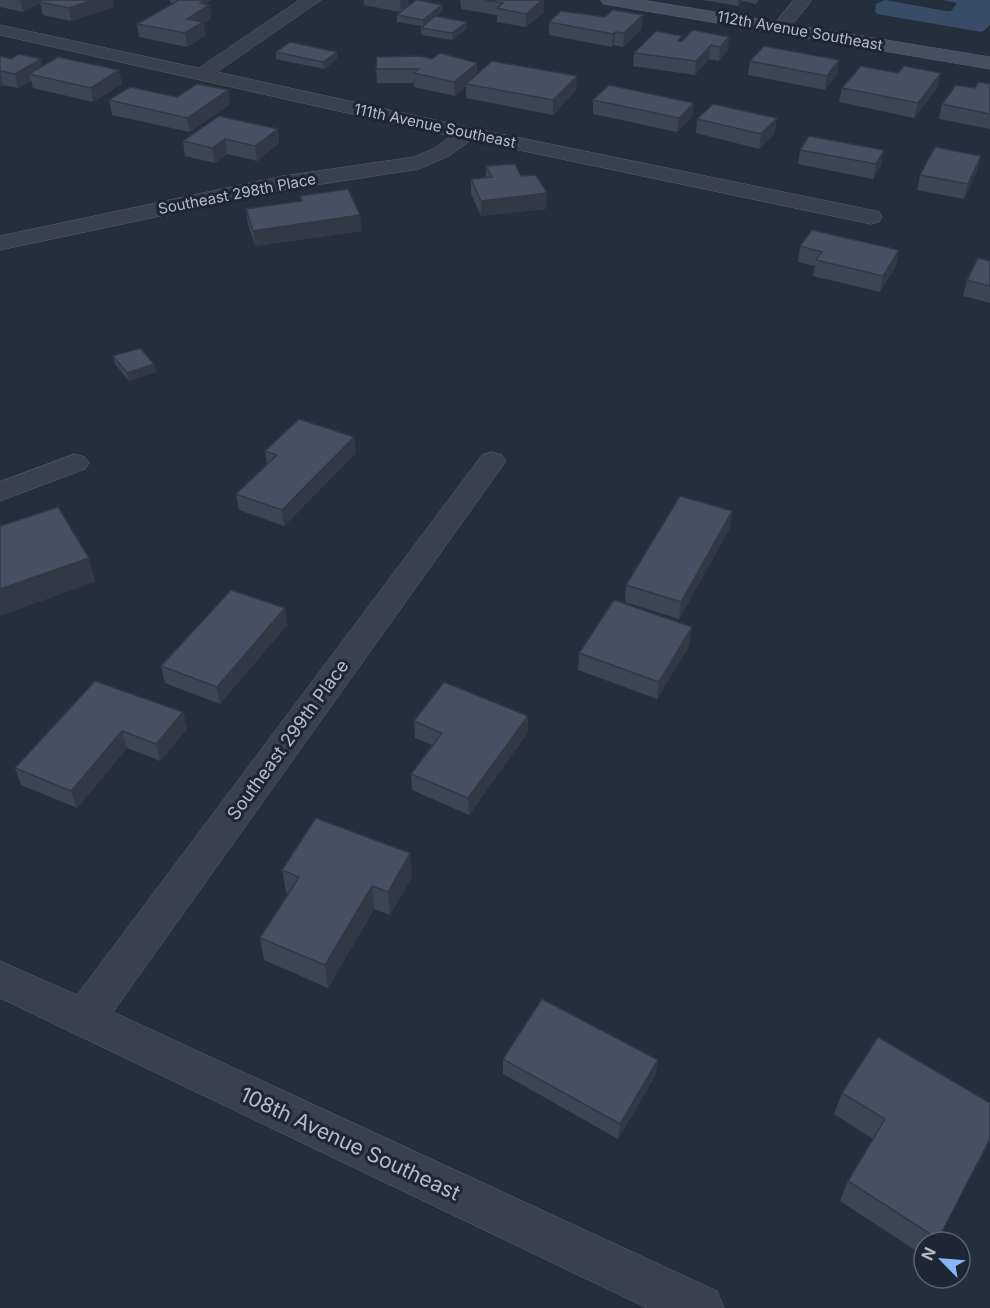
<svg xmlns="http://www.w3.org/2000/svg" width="990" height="1308" viewBox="0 0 990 1308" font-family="Inter,sans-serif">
  <rect width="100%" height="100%" fill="#242f3e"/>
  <path fill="#394c67" d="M885,0L946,11H951L957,3L942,0H990V25L982,32L877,14L875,11L876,4Z"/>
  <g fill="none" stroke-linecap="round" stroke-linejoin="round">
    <defs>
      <g id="street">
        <path d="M300,0H321L217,72L467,127L871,210L879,212L882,217L879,222L871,224L471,140L449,156L419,169L283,190L0,250V236L283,176L414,157L435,148L450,136L0,35V25L198,68Z"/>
        <path d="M794,0H812L787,31H775L772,27Z"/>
        <path d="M492,452L502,455L506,461L113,1012L717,1291L724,1308H647L0,998V961L77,995L482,455Z"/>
        <path d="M75,454L85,457L89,463L85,469L0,501V482Z"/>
      </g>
      <path id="secondary" d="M601,0H642L990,57V69L610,5L604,4Z"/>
    </defs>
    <use href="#street" stroke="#565f6c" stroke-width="1"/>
    <use href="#secondary" stroke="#565f6c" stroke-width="1"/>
    <use href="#street" fill="#38414e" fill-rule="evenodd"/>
    <use href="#secondary" fill="#465061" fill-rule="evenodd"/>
  </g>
  <g fill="#3b4654">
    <path d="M0,0H113L114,7L71,21L43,15L40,3L23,12L0,7Z"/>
    <path d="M170,0H211L207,2V4L209,5L211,18L204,23L205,36L187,47L139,37L137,24L172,4H171Z"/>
    <path d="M364,0H409V5H442L443,11L436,16L467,22V29L452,40L421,35V28L422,26L397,22V15L400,12L364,5Z"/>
    <path d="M460,0H544V12L526,27L497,22V15L461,9Z"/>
    <path d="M703,0H759L756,4L742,1L738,6Z"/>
    <path d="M549,22L642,29L623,47L614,45L612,47L549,35Z"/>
    <path d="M693,30L728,50L719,61L709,59L695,75L633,66L634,53L682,41Z"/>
    <path d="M276,52L337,59L324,69L276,59Z"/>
    <path d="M0,56L43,66L122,84L93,102L33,88L31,81L18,88L3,85L0,87Z"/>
    <path d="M432,59L477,63V74L576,90L553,115L466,98V86L455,96L414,87V83H377L376,69Z"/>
    <path d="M839,60L837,74L825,90L748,75L750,61Z"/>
    <path d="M990,84V129L939,119L942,104L975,88Z"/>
    <path d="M938,87L914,118L839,102L842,88Z"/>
    <path d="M177,97L230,104L190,132L112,115L109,100Z"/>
    <path d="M593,100L694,103L692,117L677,132L593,114Z"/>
    <path d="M697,119L775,133L759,149L696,133Z"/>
    <path d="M278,129L279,143L257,161L227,154L215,163L185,156L183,141Z"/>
    <path d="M800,150L881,165L873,179L798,164Z"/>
    <path d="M486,166L521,176L547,193L546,209L481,216L471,194V179L486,178Z"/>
    <path d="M977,171L964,199L917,190L920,175Z"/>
    <path d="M300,196L362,231L255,246L248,224L246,209L300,202Z"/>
    <path d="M800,246L896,266L880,292L813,276L815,266L798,262Z"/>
    <path d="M990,261V303L963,296L967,280Z"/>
    <path d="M113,356L154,364L156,372L129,381L115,364Z"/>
    <path d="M354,437L356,453L284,526L239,510L236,494L267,465L265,451Z"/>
    <path d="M730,528L679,619L625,602L626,585Z"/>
    <path d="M285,608L287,625L220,704L165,683L161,666Z"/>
    <path d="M690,644L657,699L578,670L579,653Z"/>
    <path d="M95,681L183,712L187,729L160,761L127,748L77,808L21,785L15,768Z"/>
    <path d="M528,716V732L469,815L412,790L411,774L432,745L415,738L414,721Z"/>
    <path d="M282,870L412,877L390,915L374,909L328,988L264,960L260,938L288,894L286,893Z"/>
    <path d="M503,1059L658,1060L655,1076L618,1139L503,1074Z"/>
    <path d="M842,1093L990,1139L936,1242H924V1256L840,1201L848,1181L873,1139L834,1114Z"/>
  </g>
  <g fill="#303945">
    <path d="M20,0H46L40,2V3L23,12Z"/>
    <path d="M93,0H113L114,7L71,21L69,8Z"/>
    <path d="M194,0H211L207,2V6L209,5L211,18L204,23L205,36L187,47L185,33L187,19Z"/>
    <path d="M400,0H409V7L401,13Z"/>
    <path d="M542,0H544V12L526,27V14Z"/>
    <path d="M738,0H742L738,6Z"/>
    <path d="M442,5L443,11L423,27V20Z"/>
    <path d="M643,15L642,29L623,47L624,33Z"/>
    <path d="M467,22V29L452,40V33Z"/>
    <path d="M615,32L614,45L612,47L613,34Z"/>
    <path d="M729,37L728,50L719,61L720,47Z"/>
    <path d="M711,45L709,59L695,75L696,61Z"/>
    <path d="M337,52V59L324,69L323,62Z"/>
    <path d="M41,59L44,73L29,74L31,81L18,88L15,74Z"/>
    <path d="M839,60L837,74L825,90L827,76Z"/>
    <path d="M477,63V77L466,84V86L455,96L454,82Z"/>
    <path d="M119,70L122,84L93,102L91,88Z"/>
    <path d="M0,71L3,85L0,87Z"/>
    <path d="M941,73L938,87L914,118L918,103Z"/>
    <path d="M577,76L576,90L553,115V100Z"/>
    <path d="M228,90L230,104L190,132L187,118Z"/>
    <path d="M694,103L692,117L677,132L679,118Z"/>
    <path d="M777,118L775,133L759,149L761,134Z"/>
    <path d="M278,129L279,143L257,161L255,146Z"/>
    <path d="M225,139L227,154L215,163L212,148Z"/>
    <path d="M884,150L881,165L873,179L876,164Z"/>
    <path d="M981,156L977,171L964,199L968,184Z"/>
    <path d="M547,193L546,209L481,216V201Z"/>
    <path d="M360,215L362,231L255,246L253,231Z"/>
    <path d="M899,250L896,266L880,292L883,276Z"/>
    <path d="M154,364L156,372L129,381L127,373Z"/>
    <path d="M354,437L356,453L284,526L282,510Z"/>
    <path d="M732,511L730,528L679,619L681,602Z"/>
    <path d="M89,558L95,582L0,616V589Z"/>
    <path d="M285,608L287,625L220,704L217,687Z"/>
    <path d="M692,627L690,644L657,699L659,682Z"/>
    <path d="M183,712L187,729L160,761L156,744Z"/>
    <path d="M528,716V732L469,815L468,798Z"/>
    <path d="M122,731L127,748L77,808L71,791Z"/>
    <path d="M410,853L412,877L390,915L388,892Z"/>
    <path d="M372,886L374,909L328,988L325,965Z"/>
    <path d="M658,1060L655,1076L618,1139L620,1124Z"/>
  </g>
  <g fill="#455162" stroke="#303945" stroke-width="1.5">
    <path d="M43,0H93L69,8L40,2Z"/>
    <path d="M179,0H204L200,3L209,5L187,19L203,22L185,33L137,24Z"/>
    <path d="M416,0H418L442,5L423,20L397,15Z"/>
    <path d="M485,0H542L526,14L497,8L503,3Z"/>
    <path d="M613,10L643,15L624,33L615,32L613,34L549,22L561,11L605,17Z"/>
    <path d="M435,16L467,22L452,33L421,28Z"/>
    <path d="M693,30L729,37L720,47L711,45L696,61L634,53L656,31L682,36L678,41H682Z"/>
    <path d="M290,42L337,52L323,62L276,52Z"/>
    <path d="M764,46L839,60L827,76L750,61Z"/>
    <path d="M440,53L477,63L454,82L414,73L419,69H376L377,57L420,56L432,59Z"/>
    <path d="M19,54L41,59L15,74L0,71V56L11,59Z"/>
    <path d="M58,57L119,70L91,88L29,74Z"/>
    <path d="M492,61L577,76L553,100L466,84Z"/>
    <path d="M861,66L898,73L904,66L941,73L918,103L842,88Z"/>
    <path d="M979,82L990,84V114L942,104L956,85L975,88Z"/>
    <path d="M197,84L228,90L187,118L109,100L130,87L177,97Z"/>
    <path d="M609,85L694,103L679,118L593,100Z"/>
    <path d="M713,104L777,118L761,134L697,119Z"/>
    <path d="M219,116L278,129L255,146L225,139L212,148L183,141Z"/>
    <path d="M809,136L884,150L876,164L800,150Z"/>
    <path d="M935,147L981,156L968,184L920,175Z"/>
    <path d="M515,164L521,176L536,175L547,193L481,201L471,179L492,177L486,166Z"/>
    <path d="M348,189L360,215L253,231L246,209L302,201L300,196Z"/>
    <path d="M812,230L899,250L883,276L816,260L822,252L800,246Z"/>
    <path d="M978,258L990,261V286L967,280Z"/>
    <path d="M140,348L154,364L127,373L113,356Z"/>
    <path d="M299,419L354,437L282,510L236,494L277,455L265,451Z"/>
    <path d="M680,496L732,511L681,602L626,585Z"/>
    <path d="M58,507L89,558L0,589V526Z"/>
    <path d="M231,590L285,608L217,687L161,666Z"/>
    <path d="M614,600L692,627L659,682L579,653Z"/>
    <path d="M95,681L183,712L156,744L122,731L71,791L15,768Z"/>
    <path d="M444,682L528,716L468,798L411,774L442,733L414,721Z"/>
    <path d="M316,818L410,853L388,892L372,886L325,965L260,938L299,877L282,870Z"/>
    <path d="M542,999L658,1060L620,1124L503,1059Z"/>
    <path d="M878,1037L990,1103V1139L938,1239L848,1181L885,1119L842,1093Z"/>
  </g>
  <g text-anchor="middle" stroke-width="6" stroke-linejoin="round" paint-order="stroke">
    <g font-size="15" fill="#b4bcc9" stroke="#1d2633">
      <text transform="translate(800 31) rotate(10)" y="5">112th Avenue Southeast</text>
      <text transform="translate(435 126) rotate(12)" y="5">111th Avenue Southeast</text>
      <text transform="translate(237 194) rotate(-11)" y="5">Southeast 298th Place</text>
    </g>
    <g font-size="18" fill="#b4bcc9" stroke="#1d2633">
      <text transform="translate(288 740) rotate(-54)" y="6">Southeast 299th Place</text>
    </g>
    <g font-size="21" fill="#b4bcc9" stroke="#1d2633">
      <text transform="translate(350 1144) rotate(25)" y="7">108th Avenue Southeast</text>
    </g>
  </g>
  <g transform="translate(942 1260) rotate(295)"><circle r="28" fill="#1d2633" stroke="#59626f" stroke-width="1.5"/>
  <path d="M0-4.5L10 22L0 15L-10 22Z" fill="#8ab4f8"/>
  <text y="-9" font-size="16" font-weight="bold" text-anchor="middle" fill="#b4bcc9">N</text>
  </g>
</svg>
